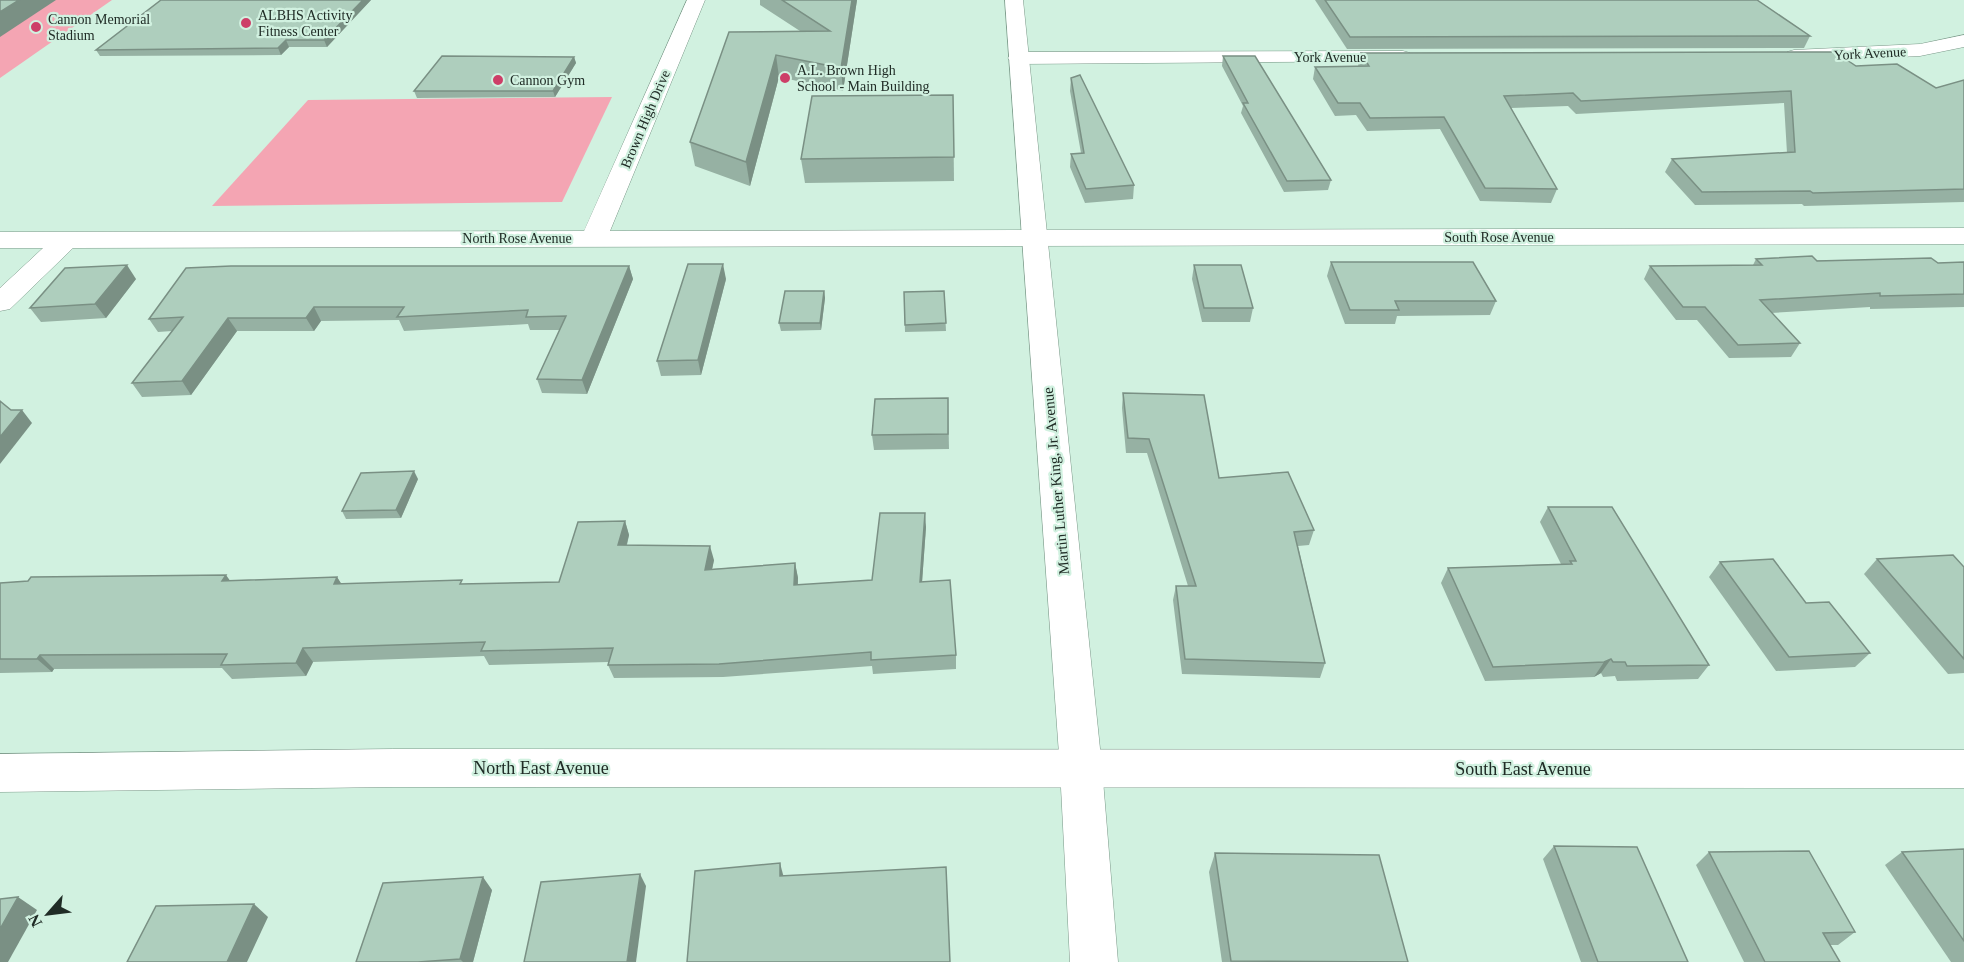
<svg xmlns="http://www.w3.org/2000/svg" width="1964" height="962" viewBox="0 0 1964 962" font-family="Georgia,serif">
  <rect width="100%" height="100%" fill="#d1f1e0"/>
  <g fill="#f4a5b3">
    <path d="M0,0H112L0,78Z"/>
    <path d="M612,97L562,202L212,206L308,100Z"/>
  </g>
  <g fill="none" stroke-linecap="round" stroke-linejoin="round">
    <defs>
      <g id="street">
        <path d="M687,0H705L610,231L1964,228V244L73,248L10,309L0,311V288L43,248H0V232L584,231Z"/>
        <path d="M1964,35V47L1920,56L1794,62L1787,60L1784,56L1787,52L1794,50L1920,44Z"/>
        <path d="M1403,51L1410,53L1413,57L1410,61L1018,64L1011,62L1008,58L1011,54L1018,52Z"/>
        <path d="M393,749L1964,750V788L393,787L0,792V754Z"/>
      </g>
      <path id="secondary" d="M1005,0H1023L1102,768L1118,962H1070L1060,768Z"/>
    </defs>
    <use href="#street" stroke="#7a9888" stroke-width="1"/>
    <use href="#secondary" stroke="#7a9888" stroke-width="1"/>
    <use href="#street" fill="#fff" fill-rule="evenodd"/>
    <use href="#secondary" fill="#fff" fill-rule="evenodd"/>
  </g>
  <g fill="#96b1a3">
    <path d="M161,0H371L327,47H289L281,55L100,56L96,50Z"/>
    <path d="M760,0H857L843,91L779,77L750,186L695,166L690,142L800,31L760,5Z"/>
    <path d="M1315,0H1757L1810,36L1804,48L1347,49Z"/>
    <path d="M1361,53L1856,66L1936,88L1964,80V202L1804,206L1802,204L1695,205L1665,172L1672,159L1787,153L1784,103L1576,114L1568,106L1511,108L1557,189L1551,203L1480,201L1440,129L1367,131L1356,115L1335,116L1313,79L1315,67L1358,66Z"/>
    <path d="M1223,56L1331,180L1328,190L1284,192L1241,113L1243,106L1222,66Z"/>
    <path d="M574,57L576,63L555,97L417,98L414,91Z"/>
    <path d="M1071,78L1134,185L1133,199L1085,203L1070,167L1071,154L1081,153L1070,91Z"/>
    <path d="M953,95L954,181L805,183L801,159Z"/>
    <path d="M1756,259L1938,263L1964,262V307L1870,309V307L1771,313L1800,343L1791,357L1729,358L1697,320H1676L1644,279L1650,266L1753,265Z"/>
    <path d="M1331,262L1496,301L1490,315L1397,316L1395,324H1345L1327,276Z"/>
    <path d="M1194,265L1253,308L1250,322H1202L1192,279Z"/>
    <path d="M629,266L633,279L587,394L542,393L537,379L560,330H530L528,324L404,331L399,320L321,321L314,331H237L191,395L142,397L132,383L172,331L158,332L149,319Z"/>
    <path d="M136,279L106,318L41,322L30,308Z"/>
    <path d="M726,279L701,375L661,376L657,361Z"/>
    <path d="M824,291L825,298L821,330L781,331L779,323Z"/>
    <path d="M944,291L946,331L905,332L904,292Z"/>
    <path d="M1123,393L1219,478L1314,530L1309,545L1298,546L1325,663L1320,678L1182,674L1173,600L1176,586H1188L1147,453H1126L1122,408Z"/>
    <path d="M948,398L949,449L874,450L872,435Z"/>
    <path d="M418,479L401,518L346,519L342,511Z"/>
    <path d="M1548,507L1709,665L1698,679L1617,681L1615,676L1603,677L1601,673L1594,677L1485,681L1441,583L1448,568L1561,564L1540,522Z"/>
    <path d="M625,521L629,535L627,545L714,560L712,569L795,563L798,578V585L872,580L926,527L922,582L956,655V669L873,674L872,666L723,677L614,678L608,665L609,662L489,665L484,656L313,662L306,676L232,679L222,668L54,669L52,672L0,673V583L28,581H230L337,577L341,584H464L559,582Z"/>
    <path d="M1877,559L1964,567V673L1948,674L1864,574Z"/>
    <path d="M1720,562L1806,603L1870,653L1855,667L1776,671L1709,577Z"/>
    <path d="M1554,846L1688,962H1581L1543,859Z"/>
    <path d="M1964,849V962H1951L1885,865L1902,852Z"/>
    <path d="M1709,852L1855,932L1838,945H1830L1840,962H1744L1696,865Z"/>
    <path d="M1215,853L1408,962H1222L1209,872Z"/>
    <path d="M492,890L473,962H356Z"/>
  </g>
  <g fill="#7a9084">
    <path d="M19,0H56L0,37V12Z"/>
    <path d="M363,0H371L327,47L324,40Z"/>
    <path d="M852,0H857L843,91L841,68Z"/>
    <path d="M286,40L289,47L281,55L278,48Z"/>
    <path d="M776,55L779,77L750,186L746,162Z"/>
    <path d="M574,57L576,63L555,97L553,91Z"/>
    <path d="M723,264L726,279L701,375L698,360Z"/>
    <path d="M127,265L136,279L106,318L95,304Z"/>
    <path d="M629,266L633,279L587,394L582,380Z"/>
    <path d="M824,291L825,298L821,330L820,323Z"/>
    <path d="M314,307L321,321L314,331L306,318Z"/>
    <path d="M228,318L237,331L191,395L182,381Z"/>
    <path d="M22,410L32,423L0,464V437Z"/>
    <path d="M414,471L418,479L401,518L396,510Z"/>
    <path d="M925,513L926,527L921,596L920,582Z"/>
    <path d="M625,521L629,535L623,559L618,545Z"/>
    <path d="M710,546L714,560L709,584L705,570Z"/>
    <path d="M795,563L798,578L797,599L794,585Z"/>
    <path d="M226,575L236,589L222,581Z"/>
    <path d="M337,577L346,591L334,584Z"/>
    <path d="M303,648L313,662L306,676L296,663Z"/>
    <path d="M40,655L54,669L52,672L37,659Z"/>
    <path d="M1611,659L1601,673L1594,677L1604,662Z"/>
    <path d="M780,863L785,882L780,876Z"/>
    <path d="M640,874L646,886L636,962H627Z"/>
    <path d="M483,877L492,890L473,962H463L460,959Z"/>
    <path d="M18,897L37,910L8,962H0V929Z"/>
    <path d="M254,904L268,917L247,962H227Z"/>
  </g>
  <g fill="#aecebd" stroke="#7a9084" stroke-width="1.5">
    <path d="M0,0H19L0,12Z"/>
    <path d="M161,0H363L324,40H286L278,48L96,50Z"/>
    <path d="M782,0H852L841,68L776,55L746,162L690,142L729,32L830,31Z"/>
    <path d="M1325,0H1757L1810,36L1350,37Z"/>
    <path d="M1835,52L1856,66L1897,64L1936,88L1964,80V189L1813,193L1810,191L1702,192L1672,159L1795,152L1791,91L1581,101L1573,93L1504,96L1557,189L1485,188L1444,117L1370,118L1360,103H1338L1315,67L1369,66L1361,53Z"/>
    <path d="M442,56L574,57L553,91H414Z"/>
    <path d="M1223,56H1255L1331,180L1287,181L1243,103H1248Z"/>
    <path d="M1080,75L1134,185L1086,189L1071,154L1084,153L1071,78Z"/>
    <path d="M953,95L954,157L801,159L812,96Z"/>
    <path d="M1812,256L1817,261L1931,258L1938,263L1964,262V294L1880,296V293L1760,300L1800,343L1738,345L1705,307H1683L1650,266L1762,265L1756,259Z"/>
    <path d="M1331,262H1473L1496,301H1395L1399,310H1350Z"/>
    <path d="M688,264H723L698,360L657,361Z"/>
    <path d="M127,265L95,304L30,308L65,268Z"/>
    <path d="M1194,265H1241L1253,308H1204Z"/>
    <path d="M231,266H629L582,380L537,379L566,316L526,317L528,310L397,317L404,307H314L306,318H228L182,381L132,383L183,317L149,319L186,268Z"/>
    <path d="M785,291H824L820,323H779Z"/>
    <path d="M944,291L946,323L905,325L904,292Z"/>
    <path d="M1123,393L1204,395L1219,478L1288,472L1314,530L1294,532L1325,663L1185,659L1176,586H1196L1149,439L1128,438Z"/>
    <path d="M948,398V434L872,435L875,399Z"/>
    <path d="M0,401L11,410H22L0,437Z"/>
    <path d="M414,471L396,510L342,511L361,473Z"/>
    <path d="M1548,507H1612L1709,665L1627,666L1625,662H1613L1611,659L1604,662L1493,667L1448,568L1572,564L1570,561H1576Z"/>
    <path d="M880,513H925L920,582L950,580L956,655L871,660V652L719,664L608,665L613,648L481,651L485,642L303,648L296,663L221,665L227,654L40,655L37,659H0V583L28,581L31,577L226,575L222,581L337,577L334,584L462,580L460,584L559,582L578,522L625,521L618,545L710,546L705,570L795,563L794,585L872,580Z"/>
    <path d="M1953,555L1964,567V659L1877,559Z"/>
    <path d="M1773,559L1806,603L1829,602L1870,653L1789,657L1720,562Z"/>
    <path d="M1554,846L1637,847L1688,962H1598Z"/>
    <path d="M1964,849V941L1902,852Z"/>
    <path d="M1809,851L1855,932L1823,933L1840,962H1765L1709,852Z"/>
    <path d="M1215,853L1379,855L1408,962L1231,961Z"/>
    <path d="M780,863V876L946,867L950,962H687L695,871Z"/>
    <path d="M640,874L627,962H524L541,882Z"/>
    <path d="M483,877L460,959L418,962H356L383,883Z"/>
    <path d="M18,897L0,929V899Z"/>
    <path d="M254,904L227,962H127L156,906Z"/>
  </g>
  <g fill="#cd3f68" stroke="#d1f1e0" stroke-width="2">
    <circle cx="246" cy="23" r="6"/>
    <circle cx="36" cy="27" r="6"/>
    <circle cx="785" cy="78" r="6"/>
    <circle cx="498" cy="80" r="6"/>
  </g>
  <g text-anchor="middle" stroke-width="4.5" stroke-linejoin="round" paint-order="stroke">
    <g font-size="14" fill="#202c26" stroke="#d1f1e0" text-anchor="start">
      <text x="258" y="20">ALBHS Activity<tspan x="258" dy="16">Fitness Center</tspan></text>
      <text x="48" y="24">Cannon Memorial<tspan x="48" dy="16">Stadium</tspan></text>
      <text x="797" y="75">A.L. Brown High<tspan x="797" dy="16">School - Main Building</tspan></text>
      <text x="510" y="85">Cannon Gym</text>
    </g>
    <g font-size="14" fill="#202c26" stroke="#d1f1e0">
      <text transform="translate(1870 53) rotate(-3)" y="5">York Avenue</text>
      <text x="1330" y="62">York Avenue</text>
      <text transform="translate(645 119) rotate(-67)" y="5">Brown High Drive</text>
      <text x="1499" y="242">South Rose Avenue</text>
      <text x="517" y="243">North Rose Avenue</text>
    </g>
    <g font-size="15" fill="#202c26" stroke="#d1f1e0">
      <text transform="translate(1056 481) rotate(-95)" y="5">Martin Luther King, Jr. Avenue</text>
    </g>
    <g font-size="18" fill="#202c26" stroke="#d1f1e0">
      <text x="541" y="774">North East Avenue</text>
      <text x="1523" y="775">South East Avenue</text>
    </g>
  </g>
  <g transform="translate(48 914) rotate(242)" stroke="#d1f1e0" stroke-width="4.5" paint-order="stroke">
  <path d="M0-4.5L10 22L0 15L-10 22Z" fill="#202c26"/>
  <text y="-9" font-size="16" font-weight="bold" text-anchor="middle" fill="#202c26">N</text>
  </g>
</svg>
